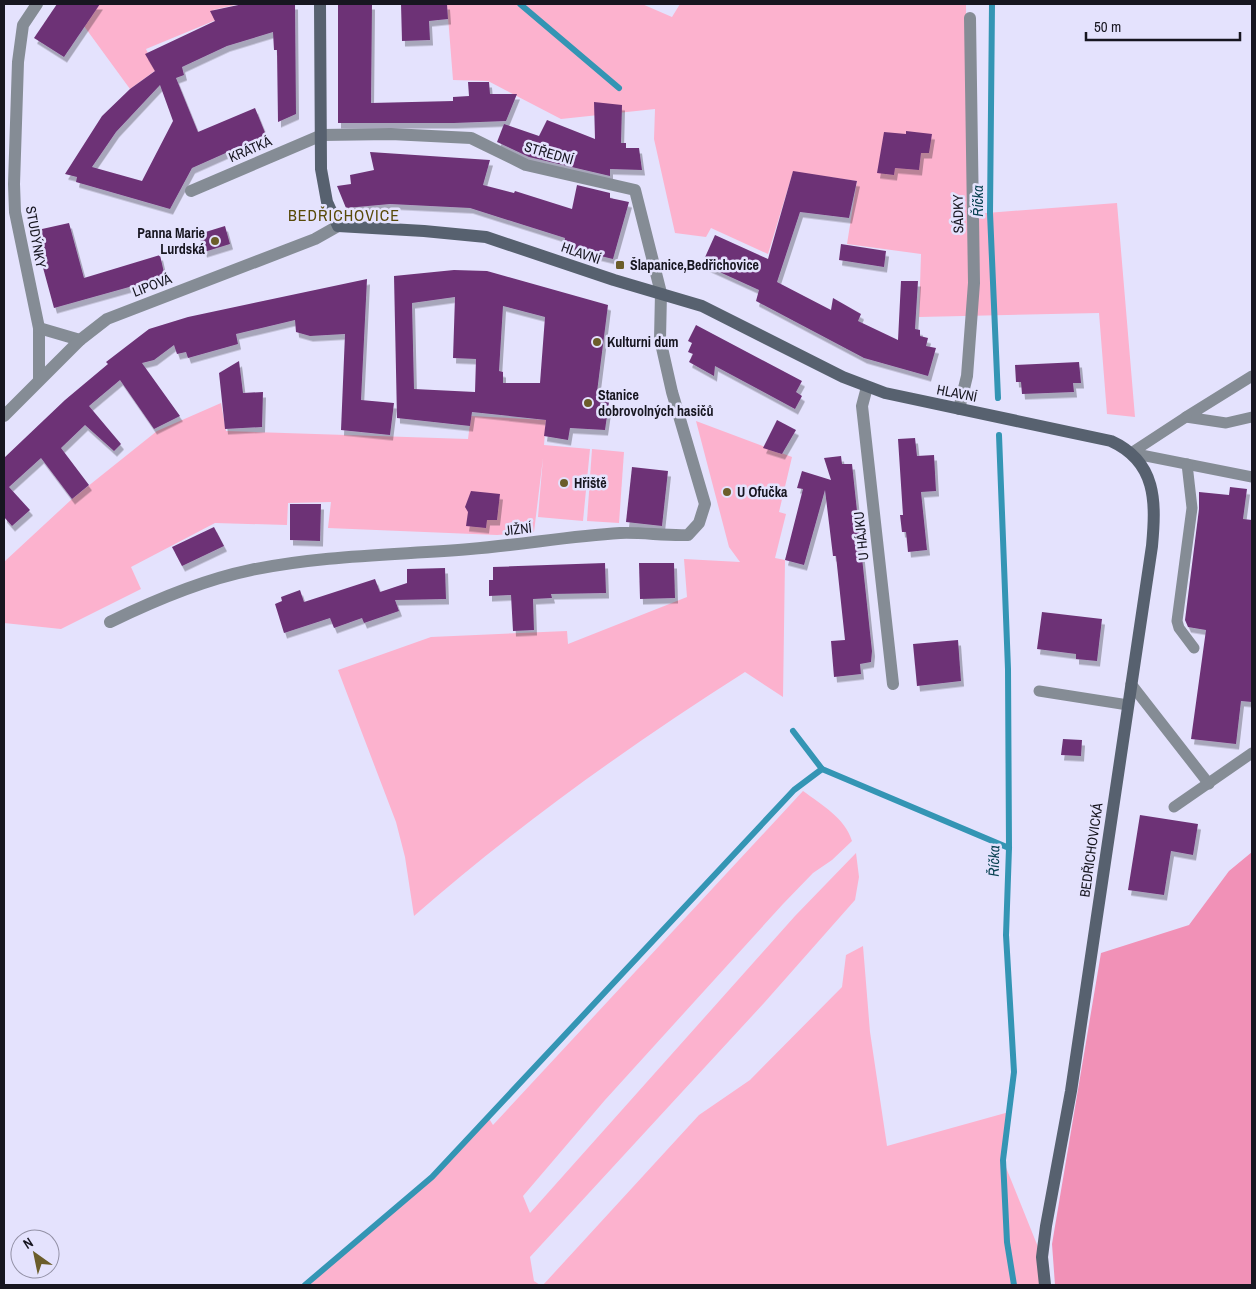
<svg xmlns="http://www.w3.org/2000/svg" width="1256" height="1289" viewBox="0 0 1256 1289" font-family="'Archivo Narrow',sans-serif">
  <defs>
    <filter id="shadow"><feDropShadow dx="3" dy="5.5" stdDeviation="0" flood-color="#0004"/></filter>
  </defs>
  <rect width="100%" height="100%" fill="#e4e2fd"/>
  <g fill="#fcb2ce">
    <path d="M98,4H240L213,10L216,20L146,49L156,70L130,89L84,26L99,5Z"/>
    <path d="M447,4H642L672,17L680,4H966L967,97L974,214L1117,203L1135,417L1107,414L1099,313L919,317L921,254L847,244L857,181L793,172L768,254L711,228L706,237L675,233L654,139L655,109L561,119L488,81L453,80Z"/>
    <path d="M221,403L226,431L468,439L471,416L546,420L544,445L590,449L583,521L538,517L543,458L534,532L497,535L328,528L331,502L288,503L287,525L215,523L131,567L141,589L61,629L4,623V562L72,499L157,431Z"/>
    <path d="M696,421L792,457L779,512L786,514L775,558L785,560L783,697L745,672C630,745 517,826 414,916L405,857L396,822L338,670L431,637L567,631L568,644L687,597L684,559L740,562L729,547Z"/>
    <path d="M592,449L624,452L619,523L587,521Z"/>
    <path d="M803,791C822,805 845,818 852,841L832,860L813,873L783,904L605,1100L523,1196L530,1213L795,916L856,853L859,877L855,900L764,1003L530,1257L534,1281L540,1285H305L432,1177L488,1117L493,1125Z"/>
    <path d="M863,946L870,1032L887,1146L1009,1112L1003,1160L1042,1257L1045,1285H543L699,1115L750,1080L842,987L846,955Z"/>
  </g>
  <path fill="#f191b7" d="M1252,852V1285H1055L1052,1244L1101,953L1189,925L1229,871Z"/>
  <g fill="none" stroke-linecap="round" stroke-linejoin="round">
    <g stroke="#3495b4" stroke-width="6">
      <path d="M520,4L619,88"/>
      <path d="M992,4L990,213L998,398"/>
      <path d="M999,435L1008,669L1009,848L1006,935L1014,1072L1003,1160L1007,1242L1014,1285"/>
      <path d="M793,731L822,769L1009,848"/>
      <path d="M305,1285L432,1177L794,790L822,769"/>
    </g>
  </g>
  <g fill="#6d3376" fill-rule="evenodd" filter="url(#shadow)">
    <path d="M57,4H100L64,57L34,38Z"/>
    <path d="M243,4H295L296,114L278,122L277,50H274L273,32L227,46L182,67L184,75L176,78L198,132L255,108L266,135L192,168L170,209L76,182L77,177L65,174L102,116L130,89L155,71L145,54L215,21L210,11ZM160,85L173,121L142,181L92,167L116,132Z"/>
    <path d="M338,4H372L371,103L453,101V97L469,96L468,82H489L490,94H517L506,121L454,123H338Z"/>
    <path d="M401,4H447L448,19L429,21L430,40L402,41Z"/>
    <path d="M594,102L622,105L621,143H626V148H639L642,170L610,169V176L529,157L497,142L504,124L539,136L547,120L595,139Z"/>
    <path d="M906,131L932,134L929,153H921L919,170L895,168L894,175L877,173L884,132L906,134Z"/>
    <path d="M370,152L490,160L483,185L514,193L515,191L572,209L577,185L610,193V198L629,202L613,259L563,247L565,238L470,208L390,204L346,208L337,186L351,184L350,175L374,170Z"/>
    <path d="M793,171L857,181L849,218L800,212L777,282L831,310L833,298L861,314L858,321L898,340L901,281H918L915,329L920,330V336L928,338L926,346L936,348L928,376L864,358L756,301L759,290L702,264L715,235L768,259Z"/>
    <path d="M69,223L84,278L160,255L165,277L54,308L33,231Z"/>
    <path d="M225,226L230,244L204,252L199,234Z"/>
    <path d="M841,244L886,251L884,267L839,260Z"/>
    <path d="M454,270L487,271L608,305L596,400L609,402L605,430L570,428L568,440L544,436L546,420L472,412L470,426L397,418L394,276ZM455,297L453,358L476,359L475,392L414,389L412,303ZM503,306L545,317L540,383H503V372L499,371Z"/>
    <path d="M367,279L361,400L394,403L390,435L341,430L345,334L310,336L296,332L295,320L236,334L238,344L188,358L186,352L177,354L174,345L154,360L142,363L180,416L154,429L120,380L89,406L121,444L114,451L85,425L61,448L89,485L72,499L41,458L9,487L30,510L12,526L4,517V458L65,400L108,364L106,362L149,329L188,317Z"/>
    <path d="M696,325L802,381L796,392L802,396L795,409L715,366L714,376L689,362L693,354L688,352L692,343L688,341Z"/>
    <path d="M239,361L243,393L263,392L262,427L225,429L219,373Z"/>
    <path d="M1079,362L1081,383H1073L1074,392L1022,394L1021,382H1016L1015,365Z"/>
    <path d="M777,420L796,430L782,454L763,448Z"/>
    <path d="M915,438L917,456L934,455L936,491L921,492L927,550L908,552L906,532H902L900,515H903L898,439Z"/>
    <path d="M841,456L842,464H852L872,651L871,662L860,664L861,674L834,677L831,641L845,640L836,556H833L825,490L804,565L785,560L803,489L797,488L802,471L831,480L824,458Z"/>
    <path d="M632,467L668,471L662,526L626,522Z"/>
    <path d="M1230,487L1247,489L1243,519L1252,520V702L1241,701L1236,744L1191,739L1206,630L1188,627L1185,620L1199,509V492L1229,495Z"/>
    <path d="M471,491L500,494L497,520H487L486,528L466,526L468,512L465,507Z"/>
    <path d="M290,504H321L320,541L290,540Z"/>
    <path d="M214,527L224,546L182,566L172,547Z"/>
    <path d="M605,563L606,593L551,594L552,598L533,599L534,630L513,631L511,595L489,596V580H493V567Z"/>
    <path d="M639,563H674L675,598L640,599Z"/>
    <path d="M445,568L446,599L395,600L399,611L364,623L362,618L334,628L330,618L284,633L275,604L282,601L281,597L300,590L304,602L375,579L380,592L407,583V569Z"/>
    <path d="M1042,612L1102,619L1097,661L1076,659V654L1037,649Z"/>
    <path d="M958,640L961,681L917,686L913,644Z"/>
    <path d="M1063,739L1082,740L1081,756L1061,755Z"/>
    <path d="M1140,815L1198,824L1193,855L1171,851L1164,895L1128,890Z"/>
  </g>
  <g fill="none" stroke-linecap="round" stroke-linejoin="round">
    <g stroke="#858c95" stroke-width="11">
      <path d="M1252,376L1186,417L1226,423L1252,417"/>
      <path d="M1131,453L1252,477"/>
      <path d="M1131,453L1186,417"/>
      <path d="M1187,464L1192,508L1177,621L1179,628L1194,648"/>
      <path d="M1131,684L1209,784"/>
      <path d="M1039,691L1128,705"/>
      <path d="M1174,807L1252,753"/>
    </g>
    <g stroke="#858c95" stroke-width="12">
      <path d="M37,4L23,25L18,62L14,184L15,212L39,328V380"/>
      <path d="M39,328L80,340"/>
      <path d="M867,387L862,406L893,684"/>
      <path d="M959,409L967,376L974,283L970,18"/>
      <path d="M4,416L80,340L107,319L315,239L338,226"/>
      <path d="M110,622C155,600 202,580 251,570C323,555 397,555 470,549C520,545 570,536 620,533C642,532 665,536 688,535L699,523L705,504L672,392L660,339L661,293L635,190L526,165L471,138L391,134L322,135L191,191"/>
    </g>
    <path stroke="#57616f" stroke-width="12" d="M320,4L321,169L327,202L338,226L424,231L486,237L614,280L702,306L843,377L885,393L1111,441C1157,462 1156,502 1152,546L1071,1091L1046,1226L1042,1257L1045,1285"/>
  </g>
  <g fill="#6b5d2a" stroke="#e4e2fd" stroke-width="2">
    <circle cx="215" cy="241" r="5"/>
    <rect x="615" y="260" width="10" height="10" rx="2.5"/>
    <circle cx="597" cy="342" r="5"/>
    <circle cx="588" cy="403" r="5"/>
    <circle cx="564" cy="483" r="5"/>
    <circle cx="727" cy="492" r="5"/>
  </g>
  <g text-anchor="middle" stroke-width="5" stroke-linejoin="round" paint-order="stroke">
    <g font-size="14" fill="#171620" stroke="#e4e2fd">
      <text transform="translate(250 149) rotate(-23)" y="5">KRÁTKÁ</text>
      <text transform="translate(549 153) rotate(16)" y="5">STŘEDNÍ</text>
      <text transform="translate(958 214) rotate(-91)" y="5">SÁDKY</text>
      <text transform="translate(36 237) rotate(80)" y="5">STUDÝNKY</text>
      <text transform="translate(581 253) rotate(19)" y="5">HLAVNÍ</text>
      <text transform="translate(152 285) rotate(-21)" y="5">LIPOVÁ</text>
      <text transform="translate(957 393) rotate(11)" y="5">HLAVNÍ</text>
      <text transform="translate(518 529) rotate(-6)" y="5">JIŽNÍ</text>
      <text transform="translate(861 536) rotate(-96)" y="5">U HÁJKU</text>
      <text transform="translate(1091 850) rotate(-82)" y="5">BEDŘICHOVICKÁ</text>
    </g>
    <g font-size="14" font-weight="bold" fill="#171620" stroke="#e4e2fd" text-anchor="start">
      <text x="205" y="238" text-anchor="end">Panna Marie<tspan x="205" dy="16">Lurdská</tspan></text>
      <text x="630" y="270">Šlapanice,Bedřichovice</text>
      <text x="607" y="347">Kulturni dum</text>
      <text x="598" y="400">Stanice<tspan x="598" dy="16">dobrovolných hasičů</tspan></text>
      <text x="574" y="488">Hřiště</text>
      <text x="737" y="497">U Ofučka</text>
    </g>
    <g font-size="15" font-style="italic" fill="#094253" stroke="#e4e2fd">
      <text transform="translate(978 201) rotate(-90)" y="5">Říčka</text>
      <text transform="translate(994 861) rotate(-89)" y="5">Říčka</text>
    </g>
    <g font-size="16" letter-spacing="1" fill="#594a09" stroke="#e4e2fd">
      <text x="344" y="221">BEDŘICHOVICE</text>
    </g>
  </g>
  <rect width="1256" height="1289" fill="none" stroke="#171620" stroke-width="10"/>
  <g transform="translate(35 1254) rotate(327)"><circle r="24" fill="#e4e2fd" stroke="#9290a5"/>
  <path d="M0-4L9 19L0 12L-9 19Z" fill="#6b5d2a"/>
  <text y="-8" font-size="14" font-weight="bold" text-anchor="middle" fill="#171620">N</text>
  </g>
  <path d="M1086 32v8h154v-8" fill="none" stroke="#171620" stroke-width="2.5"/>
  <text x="1094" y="32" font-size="15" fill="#171620" stroke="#e4e2fd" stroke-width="4" paint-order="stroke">50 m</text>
</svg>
